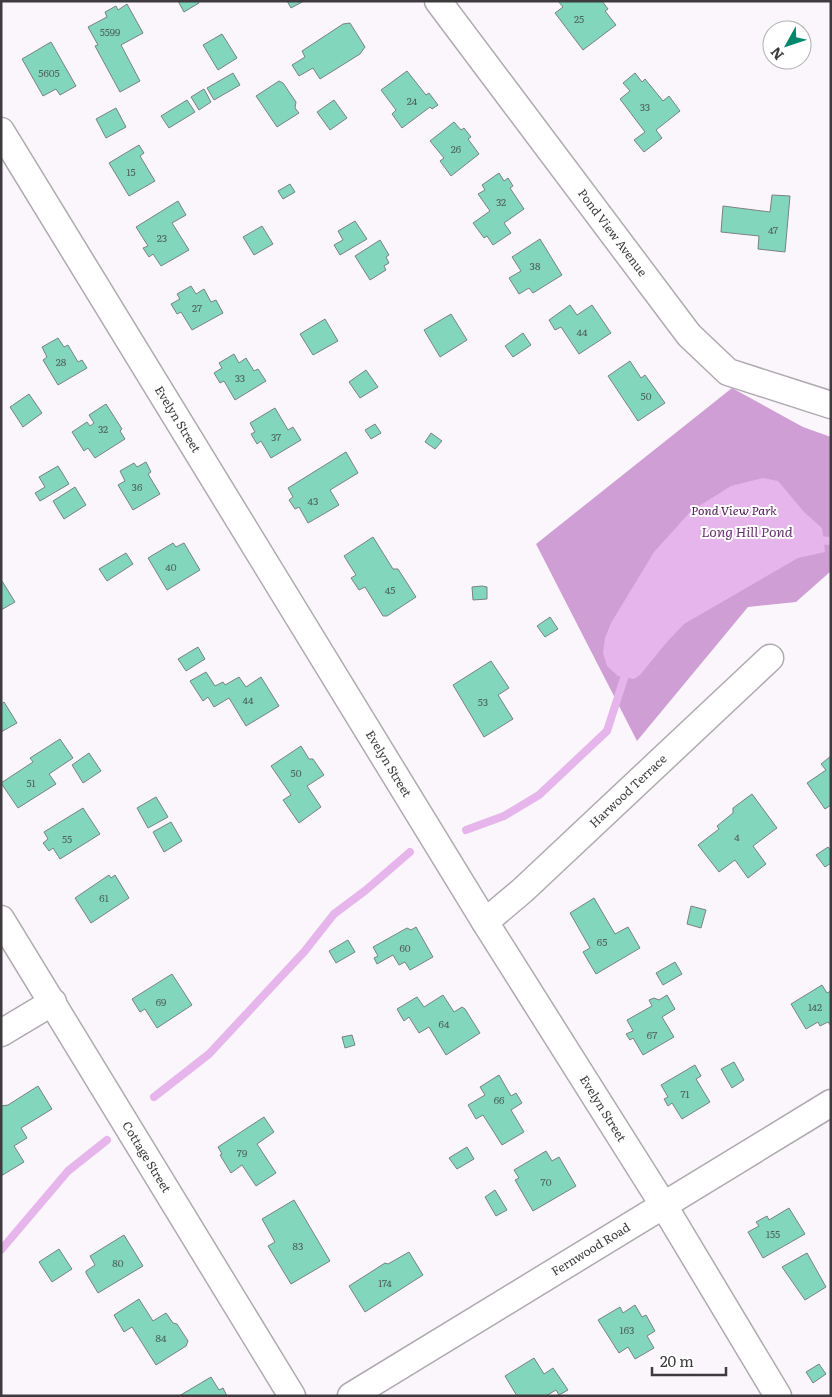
<svg xmlns="http://www.w3.org/2000/svg" width="832" height="1397" viewBox="0 0 832 1397" font-family="Literata,serif">
  <rect width="100%" height="100%" fill="#fbf6fc"/>
  <path fill="#ce9ed4" d="M732,388L803,427L831,437V571L796,602L748,607L637,741L536,544Z"/>
  <path fill="#e6b5eb" d="M763,478L778,481L804,512L822,528L825,552L798,558L684,624L667,642L640,675L634,679L618,676L607,666L603,653L605,638L611,623L654,552L691,511L731,486Z"/>
  <g fill="none" stroke-linecap="round" stroke-linejoin="round">
    <g stroke="#e6b5eb" stroke-width="8">
      <path d="M814,540L831,541"/>
      <path d="M466,830L504,816L539,795L607,731L627,669"/>
      <path d="M154,1097L209,1054L304,952L334,914L366,890L410,852"/>
      <path d="M1,1250L68,1171L107,1140"/>
    </g>
  </g>
  <g fill="#81d6bc" stroke="#7a827f">
    <path d="M178,1H198L199,3L184,12Z"/>
    <path d="M287,1H304L291,8Z"/>
    <path d="M558,1H602L608,9L605,11L616,25L583,50L555,13L563,7Z"/>
    <path d="M127,4L143,33L121,45L140,81L120,92L95,46L98,45L88,27L107,17L105,12L116,6L118,10Z"/>
    <path d="M350,23L365,47L360,54L320,79L313,68L299,76L292,65L305,57L302,51L343,24Z"/>
    <path d="M222,34L237,58L218,70L203,45Z"/>
    <path d="M51,42L76,86L60,95L56,89L43,96L22,59Z"/>
    <path d="M407,71L426,95L429,93L438,105L432,109L430,107L402,128L392,114L396,110L381,90Z"/>
    <path d="M233,73L240,85L214,100L207,88Z"/>
    <path d="M635,73L642,82L645,79L663,101L669,96L680,111L656,130L662,138L644,152L634,140L645,132L620,99L630,91L623,83Z"/>
    <path d="M279,81L283,83L296,102L295,108L299,113L277,127L256,96Z"/>
    <path d="M204,89L211,102L199,110L191,97Z"/>
    <path d="M187,100L195,112L169,128L161,116Z"/>
    <path d="M334,100L347,118L330,130L317,112Z"/>
    <path d="M116,108L126,127L106,138L96,119Z"/>
    <path d="M454,122L461,130L464,128L471,137L468,139L479,154L451,176L440,161L444,158L430,141Z"/>
    <path d="M139,145L144,153L140,156L155,181L129,196L109,163Z"/>
    <path d="M499,173L504,181L508,178L513,186L510,188L524,209L504,223L511,233L493,245L487,236L484,238L473,223L490,211L478,194L485,190L482,185Z"/>
    <path d="M290,184L295,192L283,199L278,191Z"/>
    <path d="M772,195L790,196L785,252L758,249L759,236L721,232L723,206L770,212Z"/>
    <path d="M178,201L186,215L172,223L189,250L161,266L153,254L149,257L143,248L148,246L136,227Z"/>
    <path d="M355,221L367,239L340,255L334,245L343,240L338,231Z"/>
    <path d="M262,226L273,244L254,255L243,237Z"/>
    <path d="M540,239L562,275L533,293L529,288L519,294L509,278L521,271L512,257Z"/>
    <path d="M380,240L389,255L386,257L389,263L384,266L386,270L370,280L355,256Z"/>
    <path d="M191,286L196,294L204,289L211,302L216,300L223,313L192,330L181,312L177,314L171,304L180,299L177,294Z"/>
    <path d="M570,305L577,315L592,305L611,333L579,354L561,327L555,330L549,320Z"/>
    <path d="M451,314L467,340L440,357L424,330Z"/>
    <path d="M325,319L338,341L313,355L300,334Z"/>
    <path d="M523,333L531,345L513,357L505,346Z"/>
    <path d="M58,338L64,347L68,345L78,362L82,360L87,368L58,385L43,360L47,357L42,347Z"/>
    <path d="M234,354L239,363L246,358L254,371L258,369L266,381L235,400L224,381L220,383L214,373L222,368L219,363Z"/>
    <path d="M630,361L641,378L645,375L665,403L638,421L608,376Z"/>
    <path d="M366,370L378,387L360,398L349,382Z"/>
    <path d="M29,394L42,413L23,427L10,407Z"/>
    <path d="M106,404L122,429L120,431L125,439L95,458L88,448L84,451L72,432L87,422L90,426L94,423L89,415Z"/>
    <path d="M275,408L288,430L293,427L301,440L271,458L261,441L257,444L251,434L255,432L250,423Z"/>
    <path d="M375,424L381,433L371,439L365,430Z"/>
    <path d="M431,433L442,441L435,449L425,442Z"/>
    <path d="M346,452L358,473L330,490L339,505L308,523L299,507L295,509L289,500L293,497L288,488Z"/>
    <path d="M146,462L151,472L148,474L160,494L133,510L118,485L125,481L120,471L134,463L137,467Z"/>
    <path d="M58,466L69,484L40,501L35,493L45,487L39,477Z"/>
    <path d="M75,487L86,505L64,519L53,501Z"/>
    <path d="M373,537L393,569H398L416,597L387,616H383L365,587L359,590L351,578L356,575L344,556Z"/>
    <path d="M173,543L176,547L184,543L200,570L167,590L148,558Z"/>
    <path d="M126,553L133,564L107,581L99,569Z"/>
    <path d="M2,581L15,602L1,610V582Z"/>
    <path d="M482,586L487,587V599L473,600L472,587Z"/>
    <path d="M550,617L558,629L545,637L537,626Z"/>
    <path d="M198,647L205,659L186,671L178,659Z"/>
    <path d="M491,661L509,688L498,695L513,719L484,737L453,685Z"/>
    <path d="M206,672L215,686L223,682L225,685L239,677L246,687L261,677L279,706L246,726L229,698L214,707L208,697L203,701L190,681Z"/>
    <path d="M4,702L17,723L1,732V704Z"/>
    <path d="M60,739L73,758L49,774L56,784L18,808L1,783L33,762L30,758Z"/>
    <path d="M301,746L309,759H313L324,775L307,786L321,807L299,823L283,800L291,795L271,766Z"/>
    <path d="M89,753L101,771L83,783L72,765Z"/>
    <path d="M831,756V805L825,809L807,783L826,770L821,764Z"/>
    <path d="M752,794L777,828L753,846L766,864L748,878L735,860L719,872L698,845L719,829L717,826L733,813V808Z"/>
    <path d="M156,797L168,817L148,828L137,808Z"/>
    <path d="M83,808L100,834L60,859L53,848L49,851L43,843L48,839L44,832Z"/>
    <path d="M171,822L182,841L164,852L153,832Z"/>
    <path d="M828,847L831,851V863L825,867L816,855Z"/>
    <path d="M109,875L111,878L115,875L129,898L91,923L75,898Z"/>
    <path d="M594,898L615,934L628,927L640,948L596,974L583,952L590,948L570,913Z"/>
    <path d="M691,906L706,910L701,928L687,924Z"/>
    <path d="M416,927L433,957L410,970L405,962L399,965L393,955L377,964L374,958L378,956L373,947L407,928L411,930Z"/>
    <path d="M348,940L355,952L336,963L329,951Z"/>
    <path d="M675,962L682,974L663,985L656,973Z"/>
    <path d="M172,974L192,1005L157,1028L145,1009L140,1012L132,999Z"/>
    <path d="M822,985L827,993L831,991V1026L828,1022L820,1026L818,1022L806,1029L791,1004Z"/>
    <path d="M443,995L454,1012L462,1007L465,1009L480,1033L446,1055L429,1027L419,1033L409,1017L404,1021L397,1009L417,997L424,1007Z"/>
    <path d="M667,995L675,1009L662,1017L674,1037L643,1055L633,1038L630,1040L626,1034L633,1031L627,1020L652,1006L649,1000L654,998L659,1000Z"/>
    <path d="M352,1035L355,1045L345,1048L342,1037Z"/>
    <path d="M734,1062L744,1080L732,1088L721,1069Z"/>
    <path d="M695,1065L701,1076L696,1079L710,1102L682,1119L672,1103L668,1106L664,1099L668,1097L661,1085Z"/>
    <path d="M499,1075L511,1096L516,1093L522,1103L511,1110L524,1132L502,1145L483,1115L476,1119L468,1105L485,1095L480,1087Z"/>
    <path d="M38,1086L52,1109L21,1128L27,1138L14,1146L24,1162L1,1176V1106L8,1105Z"/>
    <path d="M264,1117L274,1132L257,1144L276,1173L256,1186L242,1165L231,1173L220,1155L222,1154L218,1147Z"/>
    <path d="M467,1147L474,1159L457,1169L449,1158Z"/>
    <path d="M546,1151L552,1161L559,1157L576,1186L533,1211L515,1180L519,1178L514,1170Z"/>
    <path d="M495,1190L507,1210L496,1216L485,1197Z"/>
    <path d="M294,1200L330,1261L291,1284L268,1246L275,1242L262,1219Z"/>
    <path d="M789,1208L805,1234L763,1258L748,1232L759,1226L756,1222L767,1216L769,1220Z"/>
    <path d="M124,1235L143,1266L98,1293L86,1273V1271L95,1265L90,1256Z"/>
    <path d="M59,1249L72,1269L52,1282L39,1262Z"/>
    <path d="M409,1252L423,1275L365,1312L349,1286L385,1263L388,1264Z"/>
    <path d="M807,1253L826,1287L805,1300L782,1267Z"/>
    <path d="M139,1299L153,1321L166,1313L173,1323L177,1324L188,1341L186,1346L156,1365L132,1327L124,1332L114,1315Z"/>
    <path d="M635,1305L642,1317L646,1315L655,1331L647,1336L654,1348L635,1359L628,1347L619,1353L598,1320L620,1307L623,1313Z"/>
    <path d="M534,1358L544,1374L553,1368L568,1390L559,1395L556,1390L546,1396H517L505,1376Z"/>
    <path d="M819,1364L826,1374L813,1383L806,1372Z"/>
    <path d="M211,1377L219,1390L223,1388L227,1396H179Z"/>
  </g>
  <g fill="none" stroke-linecap="round" stroke-linejoin="round">
    <defs>
      <g id="minor">
        <path id="s1" d="M438,1L689,335L728,372L831,405"/>
        <path id="s2" d="M1,131L485,922L664,1206L778,1396"/>
        <path id="s3" d="M1,919L292,1396"/>
        <path id="s4" d="M485,922L523,890L770,658"/>
        <path d="M1,1033L53,1002"/>
        <path id="s5" d="M351,1396L831,1103"/>
      </g>
    </defs>
    <use href="#minor" stroke="#afaaaf" stroke-width="29"/>
    <use href="#minor" stroke="#fff" stroke-width="26"/>
  </g>
  <g text-anchor="middle" stroke-width="4" stroke-linejoin="round" paint-order="stroke">
    <g font-size="10" fill="#4f625e">
      <text x="579" y="23">25</text>
      <text x="110" y="36">5599</text>
      <text x="49" y="77">5605</text>
      <text x="412" y="105">24</text>
      <text x="645" y="111">33</text>
      <text x="456" y="153">26</text>
      <text x="131" y="176">15</text>
      <text x="501" y="206">32</text>
      <text x="773" y="234">47</text>
      <text x="162" y="242">23</text>
      <text x="535" y="270">38</text>
      <text x="197" y="312">27</text>
      <text x="582" y="336">44</text>
      <text x="61" y="366">28</text>
      <text x="240" y="382">33</text>
      <text x="646" y="400">50</text>
      <text x="103" y="433">32</text>
      <text x="276" y="441">37</text>
      <text x="137" y="491">36</text>
      <text x="313" y="505">43</text>
      <text x="171" y="571">40</text>
      <text x="390" y="594">45</text>
      <text x="248" y="704">44</text>
      <text x="483" y="706">53</text>
      <text x="296" y="777">50</text>
      <text x="31" y="787">51</text>
      <text x="737" y="841">4</text>
      <text x="67" y="843">55</text>
      <text x="104" y="902">61</text>
      <text x="602" y="946">65</text>
      <text x="405" y="952">60</text>
      <text x="161" y="1006">69</text>
      <text x="815" y="1011">142</text>
      <text x="444" y="1028">64</text>
      <text x="652" y="1039">67</text>
      <text x="685" y="1098">71</text>
      <text x="499" y="1104">66</text>
      <text x="242" y="1157">79</text>
      <text x="546" y="1186">70</text>
      <text x="773" y="1238">155</text>
      <text x="298" y="1250">83</text>
      <text x="118" y="1267">80</text>
      <text x="385" y="1287">174</text>
      <text x="627" y="1334">163</text>
      <text x="161" y="1342">84</text>
    </g>
    <g font-size="12" fill="#3e3b3e" stroke="#fff">
      <text dy="4" stroke="none"><textPath href="#s1" startOffset="290">Pond View Avenue</textPath></text>
      <text dy="4" stroke="none"><textPath href="#s2" startOffset="338">Evelyn Street</textPath></text>
      <text dy="4" stroke="none"><textPath href="#s2" startOffset="742">Evelyn Street</textPath></text>
      <text dy="4" stroke="none"><textPath href="#s4" startOffset="194">Harwood Terrace</textPath></text>
      <text dy="4" stroke="none"><textPath href="#s2" startOffset="1148">Evelyn Street</textPath></text>
      <text dy="4" stroke="none"><textPath href="#s3" startOffset="279">Cottage Street</textPath></text>
      <text dy="4" stroke="none"><textPath href="#s5" startOffset="281">Fernwood Road</textPath></text>
    </g>
    <g font-size="12" font-style="italic" fill="#4c1253" stroke="#fff">
      <text x="734" y="515">Pond View Park</text>
    </g>
    <g font-size="14" font-style="italic" fill="#693070" stroke="#fff">
      <text x="747" y="537">Long Hill Pond</text>
    </g>
  </g>
  <rect width="832" height="1397" fill="none" stroke="#3e3b3e" stroke-width="5"/>
  <g transform="translate(787 45) rotate(230)"><circle r="24" fill="#ffffff" stroke="#b2b1b2"/>
  <path d="M0-4L9 19L0 12L-9 19Z" fill="#00886d"/>
  <text y="-8" font-size="14" font-weight="bold" text-anchor="middle" fill="#3e3b3e">N</text>
  </g>
  <path d="M652 1367v8h74v-8" fill="none" stroke="#3e3b3e" stroke-width="2.5"/>
  <text x="660" y="1367" font-size="15" fill="#3e3b3e" stroke="#ffffff" stroke-width="4" paint-order="stroke">20 m</text>
</svg>
